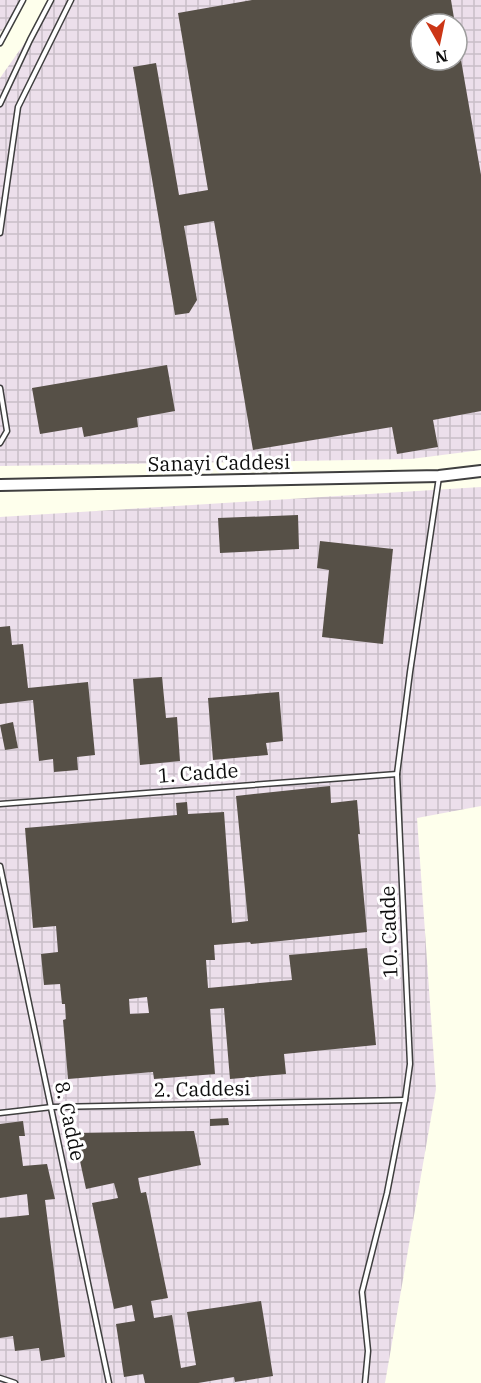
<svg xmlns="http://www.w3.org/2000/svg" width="481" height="1383" viewBox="0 0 481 1383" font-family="'IBM Plex Serif',serif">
  <defs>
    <pattern id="industrial-grid" width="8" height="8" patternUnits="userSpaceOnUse" patternTransform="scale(1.5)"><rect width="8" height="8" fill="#ecdfeb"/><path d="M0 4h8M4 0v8" fill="none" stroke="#c9bec8"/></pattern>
  </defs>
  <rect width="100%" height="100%" fill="#feffec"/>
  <g fill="url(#industrial-grid)" fill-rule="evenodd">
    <path d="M0,0H25L0,33Z"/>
    <path d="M55,0H481V450L411,459L0,466V78ZM421,24H457V60H421Z"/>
    <path d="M481,487V806L417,818L436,1089L385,1383H0V517Z"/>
  </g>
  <g fill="#565047" fill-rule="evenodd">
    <path d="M252,0H451L455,24H421V60H461L481,175V411L433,420L438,447L397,454L392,427L253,450L214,221L184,226L197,300L189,313L175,315L133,67L156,63L179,195L208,190L178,13Z"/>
    <path d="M167,365L175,411L137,418L138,427L84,437L82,427L40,434L32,388Z"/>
    <path d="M298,515L299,549L220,553L218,518Z"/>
    <path d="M320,541L393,549L383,644L322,637L329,570L317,568Z"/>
    <path d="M10,626L12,645L23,644L28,688L88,682L95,755L77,757L78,770L54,772L53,759L39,761L33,700L0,704V627Z"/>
    <path d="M162,677L166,718L177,717L180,761L140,765L133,679Z"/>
    <path d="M279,692L283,741L266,743L268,755L213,760L208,698Z"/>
    <path d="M13,722L18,748L5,750L0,725Z"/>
    <path d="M330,786L331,803L357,800L360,834H358L367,932L251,944L250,942L214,945L215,960H206L208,988L292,980L289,955L367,948L376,1045L284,1054L286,1074L230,1079L224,1008L210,1009L215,1074L154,1079L153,1072L68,1079L63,1020L66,1019L65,1004H62L60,984L44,985L41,954L58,952L56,926L33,928L25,828L177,815L176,803L187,802L188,814L224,812L232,923L248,921L236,796ZM147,997L149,1013L130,1014L129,999Z"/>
    <path d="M228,1118L229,1125L210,1126V1119Z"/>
    <path d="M23,1121L25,1136H19L23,1166L47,1164L55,1199L45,1200L65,1357L41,1361L39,1348L15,1351L13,1336L0,1338V1218L29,1215L27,1194L0,1198V1124Z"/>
    <path d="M194,1131L201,1165L138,1178L141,1193L146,1192L168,1298L151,1301L154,1318L172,1315L181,1368L196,1365L187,1312L261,1301L273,1376L235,1382L234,1377L198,1383H145L143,1374L124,1377L116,1324L135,1321L132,1305L114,1309L92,1203L118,1198L114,1183L86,1189L74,1133Z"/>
  </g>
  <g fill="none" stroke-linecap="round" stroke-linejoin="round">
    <defs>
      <g id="service">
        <path d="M0,43L23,0"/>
        <path d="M0,104L30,40L51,0"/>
        <path d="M0,233L18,107L71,0"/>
        <path d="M0,388L7,431L0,443"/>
        <path d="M0,804L397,774"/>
        <path d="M0,866L109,1383"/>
        <path d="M0,1113L52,1107L405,1100"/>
        <path d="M0,1378L15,1383"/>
        <path d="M365,1383L368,1351L362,1292L387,1193L405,1100L410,1064L397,774L410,672L439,477"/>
      </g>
      <path id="tertiary" d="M0,485L439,476L481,471"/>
    </defs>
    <use href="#service" stroke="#3f3f3f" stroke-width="7"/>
    <use href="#tertiary" stroke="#3f3f3f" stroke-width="14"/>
    <use href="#service" stroke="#fff" stroke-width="4"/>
    <use href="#tertiary" stroke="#fff" stroke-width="10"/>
  </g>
  <g text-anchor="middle" stroke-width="6" stroke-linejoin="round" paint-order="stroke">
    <g font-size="20" fill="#0c0c0c" stroke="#fff">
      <text transform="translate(219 463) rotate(-1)" y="7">Sanayi Caddesi</text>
      <text transform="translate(198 773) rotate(-4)" y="7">1. Cadde</text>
      <text transform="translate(389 932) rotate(-92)" y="7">10. Cadde</text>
      <text transform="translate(202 1089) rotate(-1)" y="7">2. Caddesi</text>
      <text transform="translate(70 1121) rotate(78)" y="7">8. Cadde</text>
    </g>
  </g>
  <g transform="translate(439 42) rotate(171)"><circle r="28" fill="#ffffff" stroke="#9e9e9e" stroke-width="1.5"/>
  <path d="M0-4.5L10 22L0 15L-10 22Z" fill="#cb3616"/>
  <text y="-9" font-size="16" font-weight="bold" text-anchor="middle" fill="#0c0c0c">N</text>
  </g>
</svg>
